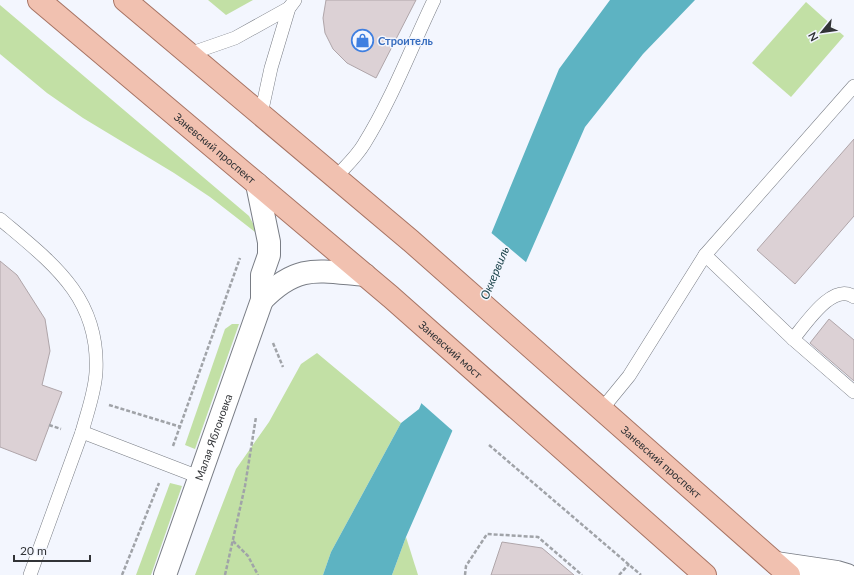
<svg xmlns="http://www.w3.org/2000/svg" width="854" height="575" viewBox="0 0 854 575" font-family="Lato,sans-serif">
  <rect width="100%" height="100%" fill="#f3f6fe"/>
  <g fill="#c2e0a5">
    <path d="M208,0H253L226,15Z"/>
    <path d="M806,2L844,36L791,97L752,63Z"/>
    <path d="M0,5L249,216L259,235L210,197L174,173L83,118L47,93L0,54Z"/>
    <path d="M232,324H239L195,449L185,445L225,329Z"/>
    <path d="M317,353L401,423L331,552L323,575H195L236,469L269,422L301,364Z"/>
    <path d="M170,483L182,486L151,575H136Z"/>
    <path d="M406,537L418,575H392Z"/>
  </g>
  <path fill="#5db3c2" d="M610,0H695L643,54L585,127L406,537L392,575H323L331,552L401,423L419,409L559,69Z"/>
  <path fill="#f3f6fe" d="M489,231L527,263L454,432L420,402Z"/>
  <g fill="#dcd1d5" stroke="#afa5a9">
    <path d="M326,0H416L376,78L347,63L333,49L325,33L323,18Z"/>
    <path d="M854,139V216L795,284L757,250Z"/>
    <path d="M0,261L17,275L45,319L50,351L42,385L62,392L36,461L0,447Z"/>
    <path d="M829,319L854,340V381L810,343Z"/>
    <path d="M502,542L542,548L574,575H491Z"/>
  </g>
  <g fill="none" stroke-linecap="round" stroke-linejoin="round">
    <defs>
      <g id="service">
        <path d="M189,54L235,38L289,8"/>
        <path d="M261,114L271,68L289,8L295,0"/>
        <path d="M336,177C345,167 357,156 364,144C392,99 411,48 434,0"/>
        <path d="M0,219C52,263 100,297 96,372C95,392 87,413 82,432"/>
        <path d="M705,255L854,86"/>
        <path d="M793,339C805,325 833,281 854,297"/>
        <path d="M602,409L629,376L705,255L793,339L854,392"/>
        <path d="M30,575L82,432L199,477"/>
      </g>
      <g id="minor">
        <path d="M262,300C298,263 318,271 365,275"/>
        <path d="M776,563L837,572L847,575"/>
        <path id="s1" d="M165,575L262,300V275L269,255V242L257,184"/>
      </g>
      <g id="primary">
        <path id="s2" d="M39,0L391,297L705,575"/>
        <path id="s3" d="M125,0L411,241L789,575"/>
      </g>
    </defs>
    <use href="#service" stroke="#797d85" stroke-width="14"/>
    <use href="#minor" stroke="#797d85" stroke-width="24"/>
    <use href="#primary" stroke="#a77464" stroke-width="24"/>
    <g stroke="#a0a3a8" stroke-width="2.5" stroke-dasharray="4 2" stroke-linecap="butt">
      <path d="M273,343L283,367"/>
      <path d="M109,405L181,427"/>
      <path d="M49,425L61,429"/>
      <path d="M489,445L641,575"/>
      <path d="M173,446L240,258"/>
      <path d="M233,541L248,556L258,575"/>
      <path d="M122,575L159,483"/>
      <path d="M225,575L245,486L256,417"/>
      <path d="M465,575L466,566L487,534L538,537L582,575"/>
      <path d="M619,575L629,564"/>
    </g>
    <use href="#service" stroke="#fff" stroke-width="13"/>
    <use href="#minor" stroke="#fff" stroke-width="22"/>
    <use href="#primary" stroke="#f1c1b0" stroke-width="22"/>
  </g>
  <defs>
    <symbol id="shop-ring" viewBox="-11 -11 22 22"><circle r="9.5" fill="#f3f6fe" stroke="#3f7fe0" stroke-width="1.5"/><path d="M-5-2.5h2.3a2.7 3.5 0 0 1 5.4 0H5L5.5 6h-11ZM-1.5-2.5h3a1.5 2.3 0 0 0-3 0Z" fill="#3f7fe0"/></symbol>
  </defs>
  <g fill-rule="evenodd">
    <use href="#shop-ring" x="350" y="28" width="25" height="25"/>
  </g>
  <g text-anchor="middle" stroke-width="3" stroke-linejoin="round" paint-order="stroke">
    <g font-size="11" font-weight="bold" fill="#366cbe" stroke="#f3f6fe" text-anchor="start">
      <text x="378" y="45">Строитель</text>
    </g>
    <g font-size="11" fill="#313336" stroke="#f3f6fe">
      <text dy="4" stroke="none"><textPath href="#s2" startOffset="230">Заневский проспект</textPath></text>
      <text dy="4" stroke="none"><textPath href="#s2" startOffset="540">Заневский мост</textPath></text>
      <text dy="4" stroke="none"><textPath href="#s1" startOffset="146">Малая Яблоновка</textPath></text>
      <text dy="4" stroke="none"><textPath href="#s3" startOffset="708">Заневский проспект</textPath></text>
    </g>
    <g font-size="12" font-style="italic" fill="#1c444b" stroke="#f3f6fe">
      <text transform="translate(495 273) rotate(-67)" y="4">Оккервиль</text>
    </g>
  </g>
  <g transform="translate(822 32) rotate(241)" stroke="#f3f6fe" stroke-width="3" paint-order="stroke">
  <path d="M0-3L7 15L0 10L-7 15Z" fill="#313336"/>
  <text y="-6" font-size="11" font-weight="bold" text-anchor="middle" fill="#313336">N</text>
  </g>
  <path d="M14 555v6h76v-6" fill="none" stroke="#313336" stroke-width="2"/>
  <text x="20" y="555" font-size="12" fill="#313336" stroke="#f3f6fe" stroke-width="3" paint-order="stroke">20 m</text>
</svg>
